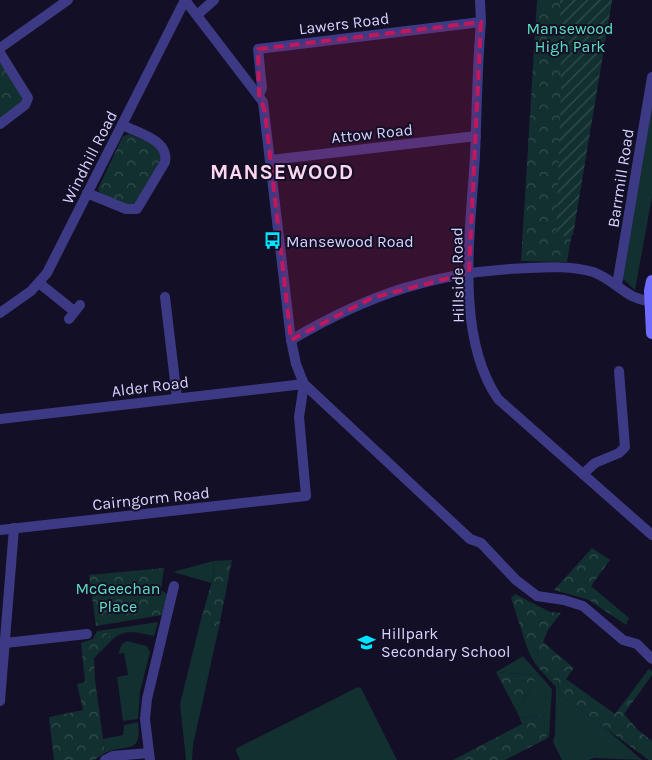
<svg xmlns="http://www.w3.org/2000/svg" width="652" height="760" viewBox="0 0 652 760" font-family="Karla,sans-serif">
  <defs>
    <pattern id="forest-crowns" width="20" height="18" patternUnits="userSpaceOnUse" patternTransform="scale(1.25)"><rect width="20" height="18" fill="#12302f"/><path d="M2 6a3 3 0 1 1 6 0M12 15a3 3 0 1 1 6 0" fill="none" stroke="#344d4e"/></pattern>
    <pattern id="garden-furrows" width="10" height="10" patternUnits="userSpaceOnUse" patternTransform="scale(1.25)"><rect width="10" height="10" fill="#12302f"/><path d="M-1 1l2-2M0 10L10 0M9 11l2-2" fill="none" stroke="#344d4e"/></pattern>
  </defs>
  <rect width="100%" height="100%" fill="#130f26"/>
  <g fill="#12302f">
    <path d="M652,98V197L635,290L623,279Z"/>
    <path d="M213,561L214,574L211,583L173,572Z"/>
    <path d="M158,622L154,636C139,633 126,628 113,639L106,633L97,631Z"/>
    <path d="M200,623L219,627L193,745L192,760H186L180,704Z"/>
    <path d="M523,635L537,648L539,669L558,683L559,694L604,727L642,760L594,758L589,760H562L553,742L555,734L556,687C537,666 531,663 523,635Z"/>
    <path d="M127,641L147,646L150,652L140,692L138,719L123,721L117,677L128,675L124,653L118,654L122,644Z"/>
    <path d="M523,656L552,689L549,737L546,739V715L520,718L517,712L535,681L532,675L496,672Z"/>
    <path d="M358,687L361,688L397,760H240L236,751L237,748Z"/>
    <path d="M138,722C142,756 127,743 105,753L103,739L123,735L124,725Z"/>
  </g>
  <g fill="url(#forest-crowns)">
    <path d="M537,0H612L567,262L521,261Z"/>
    <path d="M0,63L8,71L23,96L21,103L0,118Z"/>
    <path d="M129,134L157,146L161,158L139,202L130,206L101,194L98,189L123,136Z"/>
    <path d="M592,548L610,560L591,586L629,618L626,625L589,600L554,590Z"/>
    <path d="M232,560L219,627L200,623L214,574L213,561Z"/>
    <path d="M164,568L161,590L167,594L162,615L96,626L89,575Z"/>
    <path d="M515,594L550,612L561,613L548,630L543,642L574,668L566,679L615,714L649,669L652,671V675L624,714L638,730L652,741V760H649L559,694L558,683L539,669L537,649L523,635L511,598Z"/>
    <path d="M97,631L106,633L113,639L94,658L95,680L105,753L94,760H54L49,717L83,710L77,684L85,682L81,643L93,639Z"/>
    <path d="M496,672L532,675L535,681L517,712Z"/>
    <path d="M546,715V739L505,760H453L522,724L520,718Z"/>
  </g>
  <path fill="url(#garden-furrows)" d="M560,0H612L573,235L556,237L561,88Z"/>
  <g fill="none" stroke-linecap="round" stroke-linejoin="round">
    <g stroke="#3d3a85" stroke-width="10">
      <path d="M185,0L263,102L291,340L296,364L304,384L470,539L481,543L516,580L537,596L564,600L583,606L623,640L637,644L652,659"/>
      <path d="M480,0L481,22C477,66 477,110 475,155C471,229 454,335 498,399L652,535"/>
      <path d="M197,15L214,0"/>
      <path d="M0,48L68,0"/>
      <path d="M0,53L28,98L25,105L0,124"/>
      <path d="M259,95L262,88L258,49L481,22"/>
      <path d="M271,160L476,136"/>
      <path d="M87,193L126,209H137L165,162C169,140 139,133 122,125"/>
      <path d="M39,283L74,311"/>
      <path d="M617,285L652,77"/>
      <path d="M165,297L177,398"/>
      <path d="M0,313L31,291L47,273L185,0"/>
      <path d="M69,319L80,305"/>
      <path d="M291,340C369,294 437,271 529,268C549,267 573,266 593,272C608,277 619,289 632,296C638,299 644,300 650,302"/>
      <path d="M0,419L304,384L299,417L306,496L0,530"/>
      <path d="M583,474L595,463L619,453L625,447L619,371"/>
      <path d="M5,643L87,634"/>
      <path d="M0,701L14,528"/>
      <path d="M105,760L113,756L149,753"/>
      <path d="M150,760L145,719L147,699L174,586"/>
    </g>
    <path stroke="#6f6bff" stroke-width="12" d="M652,281L650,291L652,333"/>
  </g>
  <path fill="#c2185b" fill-opacity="0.2" stroke="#c2185b" stroke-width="4" stroke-dasharray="10 6" stroke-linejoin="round" d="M481,22L469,273L372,298L291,340L265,112L259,95L258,49Z"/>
  <defs>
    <symbol id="bus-bare" viewBox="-9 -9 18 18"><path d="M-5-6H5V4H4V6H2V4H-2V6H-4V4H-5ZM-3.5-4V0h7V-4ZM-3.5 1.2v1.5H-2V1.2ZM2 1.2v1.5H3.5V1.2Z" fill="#00e5ff" stroke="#130f26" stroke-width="2.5" paint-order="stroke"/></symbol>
    <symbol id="school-bare" viewBox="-9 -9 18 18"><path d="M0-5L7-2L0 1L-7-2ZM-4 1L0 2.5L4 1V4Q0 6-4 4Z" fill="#00e5ff" stroke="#130f26" stroke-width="2.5" paint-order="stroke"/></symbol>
  </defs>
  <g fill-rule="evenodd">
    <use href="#bus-bare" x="260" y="228" width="25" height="25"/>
    <use href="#school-bare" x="354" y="630" width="25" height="25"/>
  </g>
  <g text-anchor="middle" stroke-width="4" stroke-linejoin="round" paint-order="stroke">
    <g font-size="16" fill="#d9d4ff" stroke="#130f26">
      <text transform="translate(344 23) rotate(-7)" y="6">Lawers Road</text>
      <text transform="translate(372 133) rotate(-6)" y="6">Attow Road</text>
      <text transform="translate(89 157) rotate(-63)" y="6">Windhill Road</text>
      <text transform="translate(620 178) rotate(-81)" y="6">Barrmill Road</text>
      <text transform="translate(457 275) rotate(-91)" y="6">Hillside Road</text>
      <text transform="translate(150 386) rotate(-7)" y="6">Alder Road</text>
      <text transform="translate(151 498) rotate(-6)" y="6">Cairngorm Road</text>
    </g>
    <g font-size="16" fill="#5fe0c0" stroke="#130f26">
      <text x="570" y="34">Mansewood<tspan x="570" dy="18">High Park</tspan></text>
      <text x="118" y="594">McGeechan<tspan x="118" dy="18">Place</tspan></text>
    </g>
    <g font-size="16" fill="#d9d4ff" stroke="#130f26" text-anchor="start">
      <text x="286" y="247">Mansewood Road</text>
      <text x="381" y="639">Hillpark<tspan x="381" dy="18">Secondary School</tspan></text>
    </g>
    <g font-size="21" font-weight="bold" letter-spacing="1" fill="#ffd6f0" stroke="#130f26">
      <text x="282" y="179">MANSEWOOD</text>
    </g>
  </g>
</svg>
